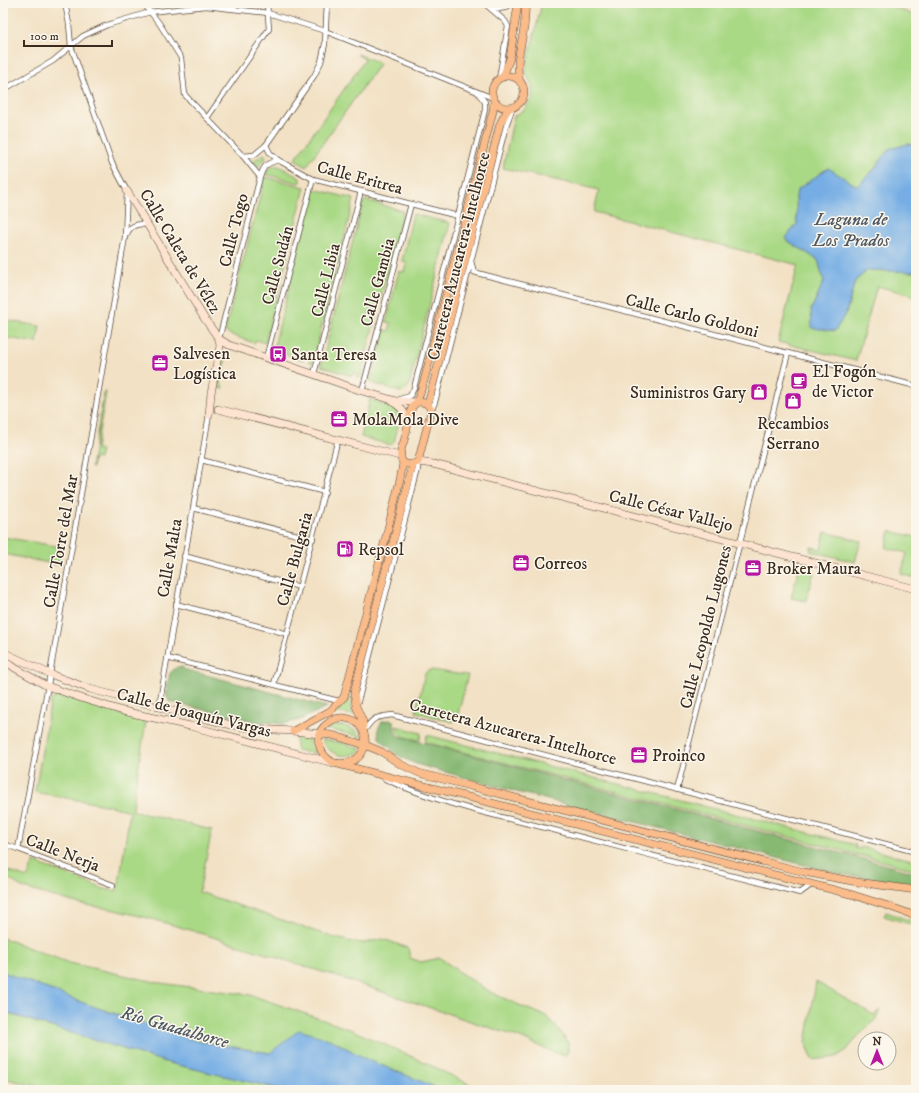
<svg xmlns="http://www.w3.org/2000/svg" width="919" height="1093" viewBox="0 0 919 1093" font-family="'IM FELL DW Pica',serif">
  <rect width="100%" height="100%" fill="#fbf7ec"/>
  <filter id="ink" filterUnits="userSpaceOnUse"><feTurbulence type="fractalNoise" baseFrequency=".025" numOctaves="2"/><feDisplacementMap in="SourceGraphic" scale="8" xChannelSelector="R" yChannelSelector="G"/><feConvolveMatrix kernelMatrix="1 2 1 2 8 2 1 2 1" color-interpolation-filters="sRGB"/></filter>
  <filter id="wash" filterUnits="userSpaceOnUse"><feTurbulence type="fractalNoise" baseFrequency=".012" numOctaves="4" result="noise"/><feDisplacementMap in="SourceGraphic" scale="16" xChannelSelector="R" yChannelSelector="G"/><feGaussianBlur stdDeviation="0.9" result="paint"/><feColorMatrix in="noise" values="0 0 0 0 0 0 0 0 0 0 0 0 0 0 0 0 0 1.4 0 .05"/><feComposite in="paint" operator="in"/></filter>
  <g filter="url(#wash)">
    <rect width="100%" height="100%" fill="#f2e1c4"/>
    <g fill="#aad986" stroke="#728252">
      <path d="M542,3H884L916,16V145L908,144L872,171L857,186L828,168L797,190L796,197L797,224L785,239L818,260L824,281L811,310L846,313L855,281L868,270L916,272V296L877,286L856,361L778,342L798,265L594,212L599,190L503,168L514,116L524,110L532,98V86L525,72Z"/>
      <path d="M358,54L380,63L306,167L295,159L364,61L365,59L357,55Z"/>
      <path d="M264,154L267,158L262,161L258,167L252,161L258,158Z"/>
      <path d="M273,166H279L300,178V182L298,183L265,174L267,171Z"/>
      <path d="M265,177L305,187L265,343L256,340L254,343L231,335L225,331Z"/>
      <path d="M314,189L354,199L313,361L312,363L309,362L310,358L304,356L303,360L273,350Z"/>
      <path d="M366,200L403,211L360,378H357L358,374L353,373L352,376L321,366L362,205L364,202Z"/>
      <path d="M413,214L450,223L409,386L404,391L400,392L370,382L385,330L389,331L391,323L386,322L399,271L404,272L407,262L402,261Z"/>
      <path d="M3,320L40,326L37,343L3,337Z"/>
      <path d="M229,352L230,356H226L221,384L224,389L217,388L222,358L225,353Z"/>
      <path d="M104,392H106L96,449L101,450L99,459L94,458L92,468H91Z"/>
      <path d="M370,399L396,409C403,418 396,432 394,442L392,444L390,445L361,437Z"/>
      <path d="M890,531L916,537V578L901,574L907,553L886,548Z"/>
      <path d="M825,532L861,541L855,562L810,551L811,547L821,549Z"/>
      <path d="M3,537L62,547L59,565L3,554Z"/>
      <path d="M799,568L814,572L806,601L791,598Z"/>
      <path d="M432,670L457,674L468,675L457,718L454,717L453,722L416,712L425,673L428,671Z"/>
      <path d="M53,692L85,703L146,722L135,788L133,811L212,830L199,892L332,937L353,942L364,943L383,939L408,948L410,958L421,962L440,958L462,974L492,993L528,1009L546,1016L560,1031L568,1043V1051L565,1056L553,1052L518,1037L335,976L200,933L152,919L110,909L80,904L23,888L3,875V869L27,878L34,862L104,889L116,891L119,883L130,811L110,806L35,792L51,699H55L56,695L52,694Z"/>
      <path d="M348,695H350C349,703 351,709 354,715L341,713H334L347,700Z"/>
      <path d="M338,725C349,726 356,730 363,738L354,735L326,729L331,726Z"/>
      <path d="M396,726L421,733L420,740C410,738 397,738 396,726Z"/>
      <path d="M427,735L856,845L855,848L860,849L861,847L916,861V870L425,742Z"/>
      <path d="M296,737H308C309,744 312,749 316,754L297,750L296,747Z"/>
      <path d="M321,739L343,743L362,749C347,762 329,755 321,739Z"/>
      <path d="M886,912L916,923V926L884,916Z"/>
      <path d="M3,938L69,963L160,983L251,995L352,1030L426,1063L481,1090H440L435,1087L366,1059L332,1040L270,1053L197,1041L89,1005L3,972Z"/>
      <path d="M816,982L874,1015L880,1010L876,1019L858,1036L847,1050L836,1057L813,1060L806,1043Z"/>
      <path d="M3,1012L169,1063L284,1090H53L3,1078Z"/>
    </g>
    <g fill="#87b973" stroke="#617248">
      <path d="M177,667H183V669L327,707L300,720L283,724L253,721L170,702C163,694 168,683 170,673Z"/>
      <path d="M390,720L394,721C394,727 394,731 398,736L916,873V884L840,874L517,792L416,764L399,756L379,738L378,729L382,721Z"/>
    </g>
    <g fill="#74ade4" stroke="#586c81">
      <path d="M908,144L916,145V272L868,270L855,281L846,313L835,331L812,328L811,310L824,281L818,260L785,239L797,224L796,197L797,190L828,168L857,186L873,171L889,149Z"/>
      <path d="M3,972L89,1005L197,1041L270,1053L299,1030L332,1040L366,1059L435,1087L440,1090H284L169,1063L3,1012Z"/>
    </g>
  </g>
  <g filter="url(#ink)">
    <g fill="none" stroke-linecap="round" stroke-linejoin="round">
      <defs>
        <g id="street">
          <path d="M143,3L159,23L181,58L185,95L243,156L254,155L266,145L314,76L321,62L325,44L327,3"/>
          <path d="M484,3L505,21L508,26L499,79"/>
          <path d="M490,6C497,10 506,10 511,3"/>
          <path d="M3,90L53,61L83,36L107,25L150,12L206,6L268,13L325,31L493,98"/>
          <path d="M207,118L269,29L267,3"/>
          <path d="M266,145L270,153L278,160L313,179L458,216"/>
          <path d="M243,156L260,177"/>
          <path d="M127,234C130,225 139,223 147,225"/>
          <path d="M471,261L474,272L481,274L916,386"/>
          <path d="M219,339L260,177C264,165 266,164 278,160"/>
          <path d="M266,358L313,179"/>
          <path d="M314,374L361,191"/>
          <path d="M362,391L411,204"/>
          <path d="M400,399L410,396L414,388L485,110V102L478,93"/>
          <path d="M431,411L435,402L471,261L506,126L513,107"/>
          <path d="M201,460L325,492"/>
          <path d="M193,508L313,539"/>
          <path d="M184,556L300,587"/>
          <path d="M176,604L288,634"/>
          <path d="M167,658L339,701"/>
          <path d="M274,684L338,439"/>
          <path d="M357,704L360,694L418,469V462"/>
          <path d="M159,707L209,415"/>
          <path d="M364,731C373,717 376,717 392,715L916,852"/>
          <path d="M385,779C437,803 494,815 550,829C633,851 717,872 800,893L811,885"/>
          <path d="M677,790L788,353"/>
          <path d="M3,844L18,849L113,885"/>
          <path d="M18,849L50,674L125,237L127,191L112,163L71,46L69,24L65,3"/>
        </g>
        <g id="secondary">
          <path d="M127,191L204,318L219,339L229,345L362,391L396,401L417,402"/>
          <path d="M392,401L401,408L409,422"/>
          <path d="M218,409L400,456"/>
          <path d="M209,415L211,393L220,346L219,339"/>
          <path d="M418,462L433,464L445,467L916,589"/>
          <path d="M3,652L50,674L90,689L150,705L159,707L227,724L256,729L293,731L320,734"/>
          <path d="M3,659L15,668L47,686L84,699L123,711L190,726L334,763"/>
        </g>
        <g id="primary">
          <circle cx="508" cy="92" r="16"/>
          <path d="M503,77L510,58L518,3"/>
          <path d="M520,82C515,63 521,47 524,28C525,20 525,11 526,3"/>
          <path d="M417,402C424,402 429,403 431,411L418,462C412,465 401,466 401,457C400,452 402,446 404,441C407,430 409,418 412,407L417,402L424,381L493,111L494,101"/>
          <path d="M428,404L500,124L504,116L509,108"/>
          <path d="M363,730V722L356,706L354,692L413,465"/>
          <path d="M293,731L330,711L344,697L387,532L400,480L403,463"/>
          <path d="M320,734L332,735L365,745L382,752L400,764L419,773L804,872L857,882L916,890"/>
          <path d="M334,763C372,769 375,722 345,718C339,717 333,719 328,723C311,735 319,755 334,763L850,894L885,905L916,916"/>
        </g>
      </defs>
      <use href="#street" stroke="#564537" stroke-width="6"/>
      <use href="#secondary" stroke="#564537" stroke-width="8"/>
      <use href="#primary" stroke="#564537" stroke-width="8"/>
      <use href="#street" stroke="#fff" stroke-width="4.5"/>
      <use href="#secondary" stroke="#fde4d1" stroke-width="7"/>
      <use href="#primary" stroke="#fabc8b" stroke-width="7"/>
    </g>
  </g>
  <defs>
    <symbol id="bus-square" viewBox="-11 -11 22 22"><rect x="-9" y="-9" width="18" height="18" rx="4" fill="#b5179e" stroke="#fbf7ec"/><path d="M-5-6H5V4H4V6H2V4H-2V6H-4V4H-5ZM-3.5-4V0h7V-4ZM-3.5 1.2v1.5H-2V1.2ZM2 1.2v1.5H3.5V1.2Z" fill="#fff"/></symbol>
    <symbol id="office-square" viewBox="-11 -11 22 22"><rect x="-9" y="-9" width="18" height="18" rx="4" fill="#b5179e" stroke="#fbf7ec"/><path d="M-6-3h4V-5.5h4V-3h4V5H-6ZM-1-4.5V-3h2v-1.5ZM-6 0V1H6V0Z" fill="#fff"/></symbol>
    <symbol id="cafe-square" viewBox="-11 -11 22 22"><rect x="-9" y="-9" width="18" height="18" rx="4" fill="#b5179e" stroke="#fbf7ec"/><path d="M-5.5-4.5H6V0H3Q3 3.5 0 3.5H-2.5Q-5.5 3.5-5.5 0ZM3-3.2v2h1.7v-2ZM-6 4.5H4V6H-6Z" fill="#fff"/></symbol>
    <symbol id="shop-square" viewBox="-11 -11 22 22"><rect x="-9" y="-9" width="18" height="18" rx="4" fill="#b5179e" stroke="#fbf7ec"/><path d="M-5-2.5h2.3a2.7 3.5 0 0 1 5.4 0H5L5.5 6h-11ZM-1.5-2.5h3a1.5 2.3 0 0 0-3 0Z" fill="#fff"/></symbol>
    <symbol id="fuel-square" viewBox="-11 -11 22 22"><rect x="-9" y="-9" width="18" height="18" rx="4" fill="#b5179e" stroke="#fbf7ec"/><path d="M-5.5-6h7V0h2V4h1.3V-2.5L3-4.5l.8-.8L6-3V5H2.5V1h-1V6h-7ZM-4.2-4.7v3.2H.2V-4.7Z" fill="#fff"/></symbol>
  </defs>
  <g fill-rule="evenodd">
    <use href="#bus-square" x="268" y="344" width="20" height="20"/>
    <use href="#office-square" x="150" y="353" width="20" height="20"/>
    <use href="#cafe-square" x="789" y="371" width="20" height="20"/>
    <use href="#shop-square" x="749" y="382" width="20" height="20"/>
    <use href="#shop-square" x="783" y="391" width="20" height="20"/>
    <use href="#office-square" x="329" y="409" width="20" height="20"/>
    <use href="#fuel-square" x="335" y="539" width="20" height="20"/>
    <use href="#office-square" x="511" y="553" width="20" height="20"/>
    <use href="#office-square" x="743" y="558" width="20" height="20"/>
    <use href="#office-square" x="629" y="745" width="20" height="20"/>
  </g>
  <g text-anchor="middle" stroke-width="3" stroke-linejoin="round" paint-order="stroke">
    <g font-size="17" fill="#3b2a1e" stroke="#fbf7ec">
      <text transform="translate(360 177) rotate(15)" y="6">Calle Eritrea</text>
      <text transform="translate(233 230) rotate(-76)" y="6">Calle Togo</text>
      <text transform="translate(181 251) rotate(59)" y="6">Calle Caleta de Vélez</text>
      <text transform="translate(458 256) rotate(-76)" y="6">Carretera Azucarera-Intelhorce</text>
      <text transform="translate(277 265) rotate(-75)" y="6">Calle Sudán</text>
      <text transform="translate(325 280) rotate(-76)" y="6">Calle Libia</text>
      <text transform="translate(377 282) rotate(-75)" y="6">Calle Gambia</text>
      <text transform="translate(692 315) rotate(14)" y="6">Calle Carlo Goldoni</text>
      <text transform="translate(671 510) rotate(14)" y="6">Calle César Vallejo</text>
      <text transform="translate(60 541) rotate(-80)" y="6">Calle Torre del Mar</text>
      <text transform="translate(169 558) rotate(-80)" y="6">Calle Malta</text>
      <text transform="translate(294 559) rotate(-75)" y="6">Calle Bulgaria</text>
      <text transform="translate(705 627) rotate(-76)" y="6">Calle Leopoldo Lugones</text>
      <text transform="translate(194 712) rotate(14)" y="6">Calle de Joaquín Vargas</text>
      <text transform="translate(513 731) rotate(15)" y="6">Carretera Azucarera-Intelhorce</text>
      <text transform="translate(63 852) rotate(21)" y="6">Calle Nerja</text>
    </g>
    <g font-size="17" fill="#3b2a1e" stroke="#fbf7ec" text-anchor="start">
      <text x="173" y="359">Salvesen<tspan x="173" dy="20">Logística</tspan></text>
      <text x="291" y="360">Santa Teresa</text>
      <text x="812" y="377">El Fogón<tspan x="812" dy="20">de Victor</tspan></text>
      <text x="746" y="398" text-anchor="end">Suministros Gary</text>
      <text x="352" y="425">MolaMola Dive</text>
      <text x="793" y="429" text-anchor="middle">Recambios<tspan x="793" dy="20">Serrano</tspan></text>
      <text x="358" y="555">Repsol</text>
      <text x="534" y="569">Correos</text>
      <text x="766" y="574">Broker Maura</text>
      <text x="652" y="761">Proinco</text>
    </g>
    <g font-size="18" font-style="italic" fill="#4f5863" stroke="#fbf7ec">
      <text x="851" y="225">Laguna de<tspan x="851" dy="21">Los Prados</tspan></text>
      <text transform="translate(175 1027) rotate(16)" y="6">Río Guadalhorce</text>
    </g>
  </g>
  <rect width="919" height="1093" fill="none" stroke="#fbf7ec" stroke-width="16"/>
  <g transform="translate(877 1051)"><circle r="19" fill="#fbf7ec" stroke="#aea59a"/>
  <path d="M0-3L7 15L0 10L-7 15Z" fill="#b5179e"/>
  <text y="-6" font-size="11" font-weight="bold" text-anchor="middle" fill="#3b2a1e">N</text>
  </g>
  <path d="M24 40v6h88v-6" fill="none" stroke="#3b2a1e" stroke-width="2"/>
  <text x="30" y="40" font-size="12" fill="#3b2a1e" stroke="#fbf7ec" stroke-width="3" paint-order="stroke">100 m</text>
</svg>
